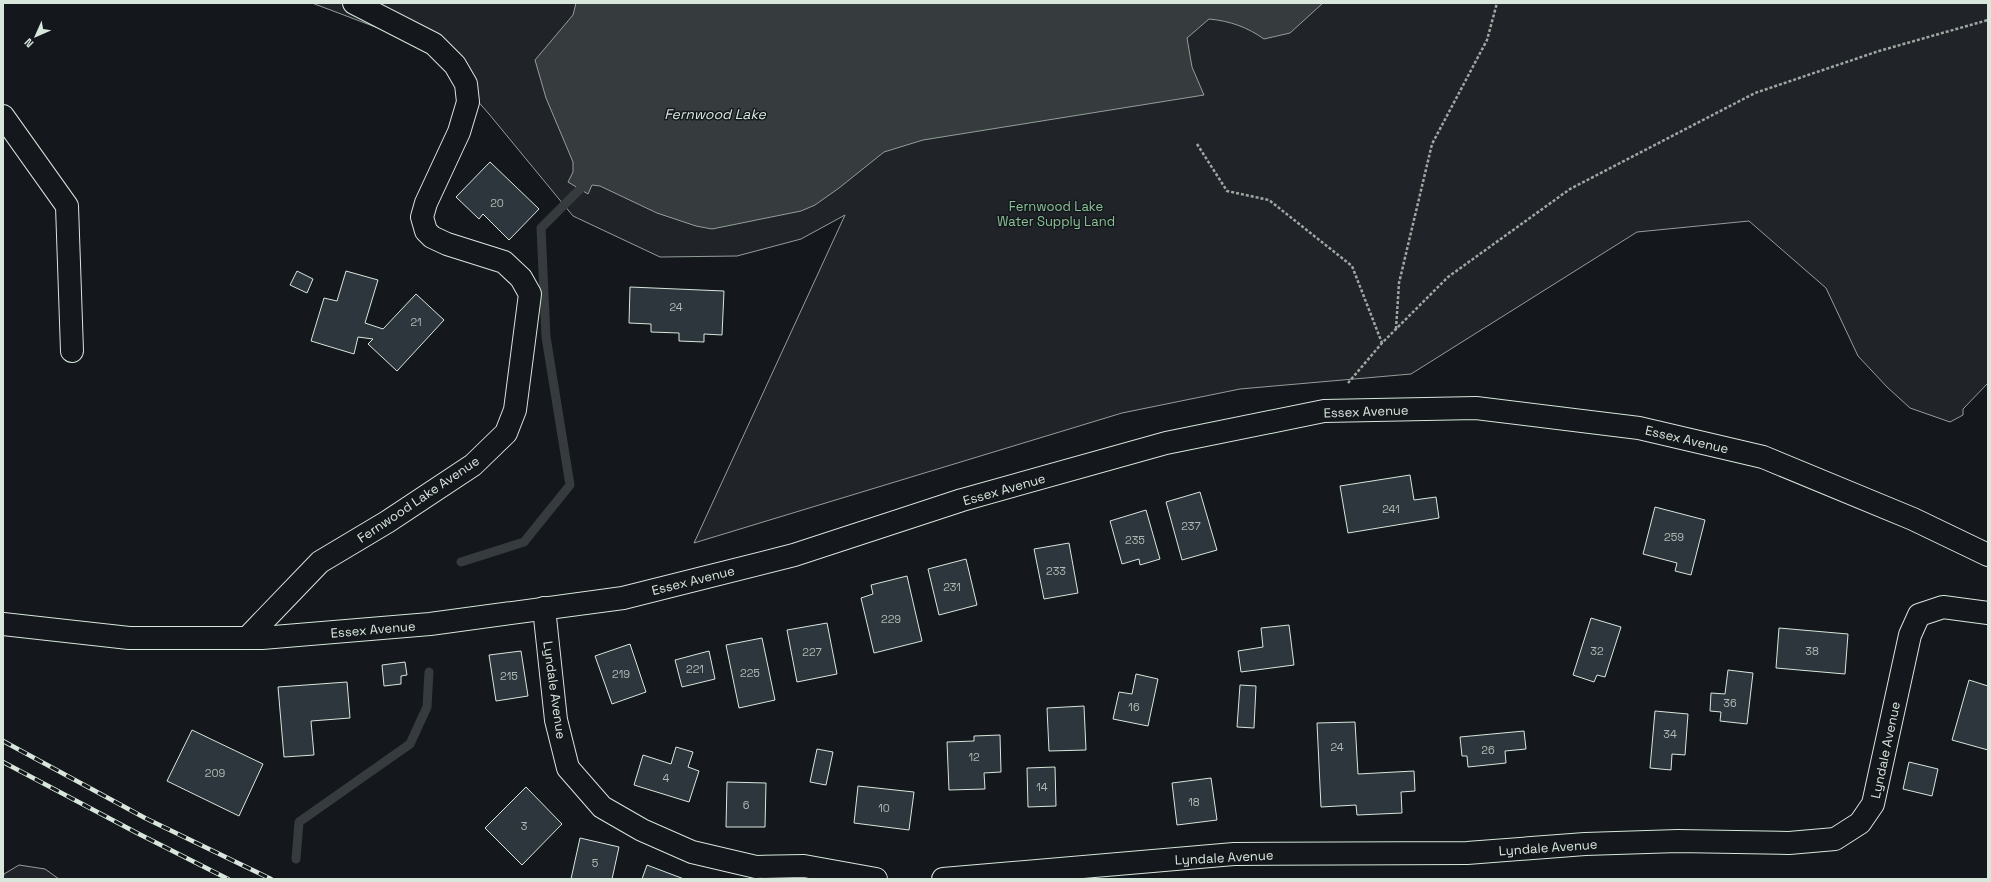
<svg xmlns="http://www.w3.org/2000/svg" width="1991" height="882" viewBox="0 0 1991 882" font-family="'Space Grotesk',sans-serif">
  <rect width="100%" height="100%" fill="#14181c"/>
  <g fill="#202428" stroke="#939e99">
    <path d="M312,3H1988V383L1963,409V415L1950,422L1910,408L1887,387L1858,356L1826,288L1749,221L1637,232L1411,374L1240,389L1122,413L694,543L845,215L801,239L737,256L660,257L573,216L489,114L431,48Z"/>
    <path d="M19,865L45,869L59,879H3L4,874Z"/>
  </g>
  <path fill="#363b3e" stroke="#939e99" d="M576,3H1323L1290,33L1264,39C1247,27 1230,21 1209,19L1187,38L1192,67L1204,95L923,140L884,152L839,188L815,205L801,211L712,229L696,226L657,213L600,186L592,185L588,194L568,182L573,172V162L546,98L535,60L573,15Z"/>
  <g fill="none" stroke-linecap="round" stroke-linejoin="round">
    <g stroke="#363b3e" stroke-width="9">
      <path d="M461,562L524,542L570,485L546,337L541,228L588,181"/>
      <path d="M296,859L299,822L410,744L427,707L429,672"/>
    </g>
  </g>
  <g fill="#2c363c" stroke="#d8e6dc">
    <path d="M490,162L539,209L509,240L483,214L479,219L456,197Z"/>
    <path d="M297,271L313,279L307,293L290,285Z"/>
    <path d="M346,271L378,280L365,323L383,329L416,294L444,320L397,371L368,344L373,339L358,337L354,354L311,341L324,298L337,301Z"/>
    <path d="M630,287L724,291L722,335L704,334V342L679,341V333L651,332V324L629,323Z"/>
    <path d="M1410,475L1414,500L1436,497L1439,518L1348,533L1340,486Z"/>
    <path d="M1200,492L1217,550L1182,560L1166,502Z"/>
    <path d="M1655,507L1705,520L1691,575L1675,571L1677,563L1643,554Z"/>
    <path d="M1146,510L1160,559L1140,565L1139,559L1122,564L1110,521Z"/>
    <path d="M1069,543L1078,593L1044,599L1034,549Z"/>
    <path d="M966,559L977,605L939,615L928,569Z"/>
    <path d="M907,576L922,641L874,653L861,598L873,594L871,585Z"/>
    <path d="M1591,618L1621,627L1605,677L1597,675L1594,682L1573,675Z"/>
    <path d="M827,623L837,674L797,682L787,630Z"/>
    <path d="M1289,625L1294,665L1241,672L1238,651L1263,647L1261,628Z"/>
    <path d="M1779,628L1848,634L1845,674L1776,668Z"/>
    <path d="M762,638L775,700L739,708L726,645Z"/>
    <path d="M630,644L646,692L612,704L595,656Z"/>
    <path d="M521,651L528,696L496,701L489,655Z"/>
    <path d="M709,651L715,679L682,687L675,660Z"/>
    <path d="M405,662L407,675L401,676V684L384,686L382,665Z"/>
    <path d="M1728,670L1753,673L1747,724L1720,721L1721,712L1710,711L1711,693L1725,694Z"/>
    <path d="M1136,674L1158,679L1148,726L1113,719L1119,692L1132,694Z"/>
    <path d="M1969,680L1988,686V750L1952,740Z"/>
    <path d="M347,682L350,718L311,721L314,755L284,757L278,687Z"/>
    <path d="M1240,685L1256,686L1254,728L1237,727Z"/>
    <path d="M1084,706L1086,750L1049,751L1047,708Z"/>
    <path d="M1655,711L1688,714L1685,755L1672,754L1671,770L1650,768Z"/>
    <path d="M1355,722L1358,774L1414,771L1415,791L1401,792L1402,813L1357,815L1356,805L1321,807L1317,723Z"/>
    <path d="M192,730L263,764L239,816L167,781Z"/>
    <path d="M1524,731L1526,749L1505,751L1506,763L1468,767L1467,756H1462L1460,737Z"/>
    <path d="M1000,735L1001,772L984,773L985,789L949,790L947,742L974,741V736Z"/>
    <path d="M676,747L693,752L688,767L699,771L689,802L634,785L643,755L671,764Z"/>
    <path d="M817,749L833,752L826,785L810,782Z"/>
    <path d="M1909,762L1938,769L1932,796L1903,789Z"/>
    <path d="M1055,767L1056,806L1028,807L1027,768Z"/>
    <path d="M1211,778L1217,820L1177,825L1172,783Z"/>
    <path d="M727,782L766,783L765,827H726Z"/>
    <path d="M858,786L914,792L909,830L854,823Z"/>
    <path d="M526,787L562,824L522,865L485,828Z"/>
    <path d="M580,838L619,847L612,879H571Z"/>
    <path d="M647,865L684,879H642Z"/>
  </g>
  <g fill="none" stroke-linecap="round" stroke-linejoin="round">
    <defs>
      <g id="minor">
        <path d="M3,116L67,206L72,351"/>
        <path d="M544,608L556,720L568,768L602,807L642,830L692,852L756,867L804,866L876,879"/>
        <path d="M3,624L129,638H262L430,624L623,598L794,555L962,500L1166,443L1324,411L1476,408L1639,428L1763,457L1913,519L1988,555"/>
        <path d="M247,638L320,562L387,522L473,465L506,433L515,410L530,294L521,278L504,262L447,244L432,237L426,231L422,217L426,203L459,132L468,102L466,84L455,65L434,44L354,3"/>
        <path d="M943,879L1234,854L1467,853L1585,844L1678,841L1789,843L1835,839L1860,823L1873,804L1910,635L1919,615L1943,607L1988,613"/>
      </g>
    </defs>
    <use href="#minor" stroke="#d8e6dc" stroke-width="24"/>
    <g stroke="#9da8a2" stroke-width="2.5" stroke-dasharray="3 2" stroke-linecap="butt">
      <path d="M1197,144L1227,191L1269,200L1352,266L1382,343"/>
      <path d="M1396,329L1399,283L1432,144L1487,40L1497,3"/>
      <path d="M1348,383L1382,343L1448,277L1570,189L1755,93L1879,51L1988,20"/>
    </g>
    <use href="#minor" stroke="#14181c" stroke-width="22"/>
    <defs>
      <g id="rail">
        <path d="M3,741L145,818L271,879"/>
        <path d="M3,762L137,833L228,879"/>
      </g>
    </defs>
    <use href="#rail" stroke="#d8e6dc" stroke-width="4.5"/>
    <use href="#rail" stroke="#14181c" stroke-width="3" stroke-dasharray="9" stroke-linecap="butt"/>
  </g>
  <g text-anchor="middle" stroke-width="3" stroke-linejoin="round" paint-order="stroke">
    <g font-size="11" fill="#adbab4">
      <text x="497" y="207">20</text>
      <text x="676" y="311">24</text>
      <text x="416" y="326">21</text>
      <text x="1391" y="513">241</text>
      <text x="1191" y="530">237</text>
      <text x="1674" y="541">259</text>
      <text x="1135" y="544">235</text>
      <text x="1056" y="575">233</text>
      <text x="952" y="591">231</text>
      <text x="891" y="623">229</text>
      <text x="1597" y="655">32</text>
      <text x="1812" y="655">38</text>
      <text x="812" y="656">227</text>
      <text x="695" y="673">221</text>
      <text x="750" y="677">225</text>
      <text x="621" y="678">219</text>
      <text x="509" y="680">215</text>
      <text x="1730" y="707">36</text>
      <text x="1134" y="711">16</text>
      <text x="1670" y="738">34</text>
      <text x="1337" y="751">24</text>
      <text x="1488" y="754">26</text>
      <text x="974" y="761">12</text>
      <text x="215" y="777">209</text>
      <text x="666" y="782">4</text>
      <text x="1042" y="791">14</text>
      <text x="1194" y="806">18</text>
      <text x="746" y="809">6</text>
      <text x="884" y="812">10</text>
      <text x="524" y="830">3</text>
      <text x="595" y="867">5</text>
    </g>
    <g font-size="13" fill="#8ac095" stroke="#14181c">
      <text x="1056" y="211">Fernwood Lake<tspan x="1056" dy="15">Water Supply Land</tspan></text>
    </g>
    <g font-size="13" fill="#d8e6dc" stroke="#14181c">
      <text transform="translate(1366 411) rotate(-2)" y="5">Essex Avenue</text>
      <text transform="translate(1687 439) rotate(13)" y="5">Essex Avenue</text>
      <text transform="translate(1004 489) rotate(-16)" y="5">Essex Avenue</text>
      <text transform="translate(418 499) rotate(-34)" y="5">Fernwood Lake Avenue</text>
      <text transform="translate(693 580) rotate(-14)" y="5">Essex Avenue</text>
      <text transform="translate(373 629) rotate(-5)" y="5">Essex Avenue</text>
      <text transform="translate(555 690) rotate(82)" y="5">Lyndale Avenue</text>
      <text transform="translate(1885 750) rotate(-78)" y="5">Lyndale Avenue</text>
      <text transform="translate(1548 847) rotate(-4)" y="5">Lyndale Avenue</text>
      <text transform="translate(1224 857) rotate(-3)" y="5">Lyndale Avenue</text>
    </g>
    <g font-size="14" font-style="italic" fill="#d8e6dc" stroke="#14181c">
      <text x="715" y="119">Fernwood Lake</text>
    </g>
  </g>
  <rect width="1991" height="882" fill="none" stroke="#d8e6dc" stroke-width="8"/>
  <g transform="translate(36 36) rotate(225)" stroke="#14181c" stroke-width="3" paint-order="stroke">
  <path d="M0-3L7 15L0 10L-7 15Z" fill="#d8e6dc"/>
  <text y="-6" font-size="11" font-weight="bold" text-anchor="middle" fill="#d8e6dc">N</text>
  </g>
</svg>
